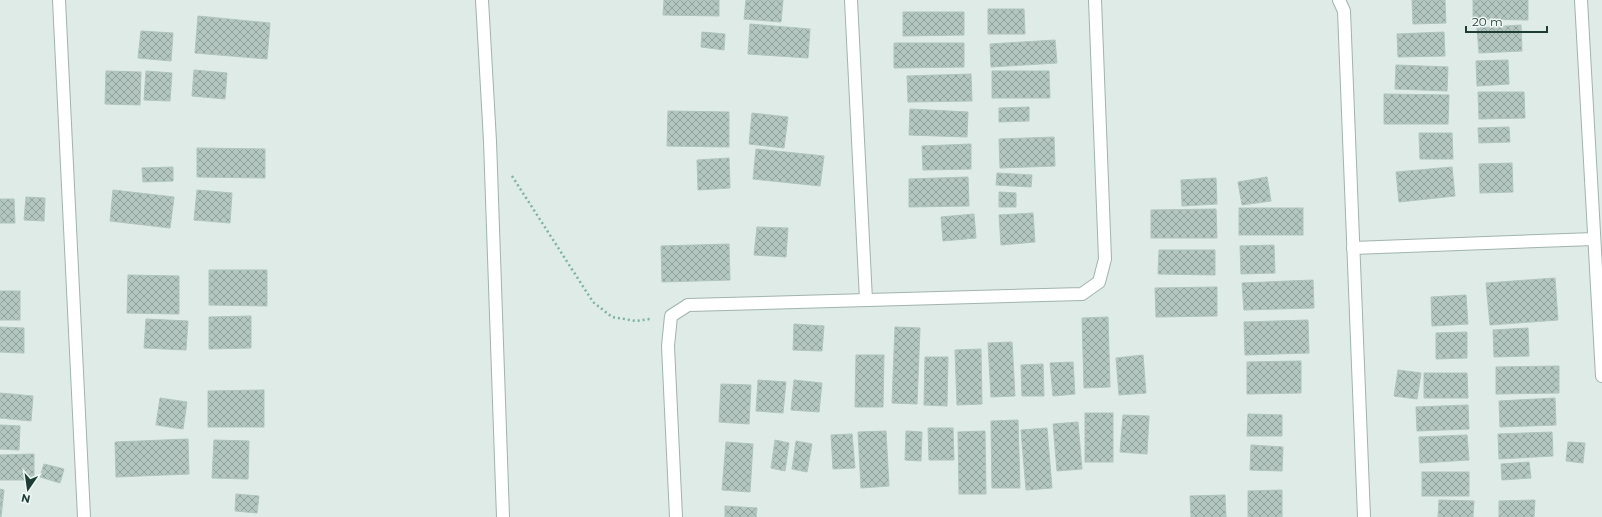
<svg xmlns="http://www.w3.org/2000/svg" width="1602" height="517" viewBox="0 0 1602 517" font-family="Montserrat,sans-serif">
  <defs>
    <pattern id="building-cross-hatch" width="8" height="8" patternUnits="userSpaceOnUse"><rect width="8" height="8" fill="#b3c6bf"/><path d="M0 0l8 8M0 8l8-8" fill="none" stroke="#91a29c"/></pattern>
  </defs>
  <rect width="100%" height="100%" fill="#deebe6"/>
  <g fill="url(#building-cross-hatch)" stroke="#b0c5be">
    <path d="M664,0H719V16L663,15Z"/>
    <path d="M746,0H783L781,22L744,19Z"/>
    <path d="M1412,0H1445L1446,23L1413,24Z"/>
    <path d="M1473,0H1528V20L1473,19Z"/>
    <path d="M988,9H1024L1025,34H988Z"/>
    <path d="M903,12H964V35L903,36Z"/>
    <path d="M198,16L270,23L267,59L195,53Z"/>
    <path d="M750,24L810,29L808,58L748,54Z"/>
    <path d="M1521,25L1522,51L1479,53L1477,28Z"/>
    <path d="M141,31L173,33L171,61L138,58Z"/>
    <path d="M702,32L725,34L724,50L701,47Z"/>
    <path d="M1444,32L1445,56L1398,57L1397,34Z"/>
    <path d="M1055,40L1057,63L991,67L990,44Z"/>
    <path d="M894,43H964V67L894,68Z"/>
    <path d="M1508,60L1509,84L1477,86L1476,61Z"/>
    <path d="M1396,65L1448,67L1447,91L1395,89Z"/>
    <path d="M194,70L227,73L225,99L192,96Z"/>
    <path d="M106,71L141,72L140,105L105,104Z"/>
    <path d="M146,71L172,73L170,101L144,100Z"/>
    <path d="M992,71H1049L1050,98H992Z"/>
    <path d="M971,74L972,101L908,102L907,76Z"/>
    <path d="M1478,92H1524L1525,118L1479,119Z"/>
    <path d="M1384,94L1449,95L1448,124H1384Z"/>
    <path d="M1029,107V121L999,122V108Z"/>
    <path d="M910,109L968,112L967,137L909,135Z"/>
    <path d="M668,111L729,112V147L667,146Z"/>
    <path d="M752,113L788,117L784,148L749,144Z"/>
    <path d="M1509,127L1510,142L1479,143L1478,128Z"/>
    <path d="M1419,133H1452L1453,159H1420Z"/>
    <path d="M1054,137L1055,166L1000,168L999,139Z"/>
    <path d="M971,144V169L923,170L922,146Z"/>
    <path d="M197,148L265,149V178L197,177Z"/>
    <path d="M756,149L824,156L820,186L753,179Z"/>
    <path d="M729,158L730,188L698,190L697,160Z"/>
    <path d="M1512,163L1513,192L1480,193L1479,164Z"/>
    <path d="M173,167V181L143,182L142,168Z"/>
    <path d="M1452,167L1455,196L1399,202L1396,172Z"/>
    <path d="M997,173L1032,175L1031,187L996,185Z"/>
    <path d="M968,177L969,206L909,207V179Z"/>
    <path d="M1267,177L1271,201L1242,205L1238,182Z"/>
    <path d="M1216,178L1217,204L1182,206L1181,180Z"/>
    <path d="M113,190L174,197L170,228L110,221Z"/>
    <path d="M197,190L232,193L230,223L194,220Z"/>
    <path d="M999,192L1016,193V207H999Z"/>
    <path d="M26,197L45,198L44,221L24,220Z"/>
    <path d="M0,199H14L15,223H0Z"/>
    <rect x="1239" y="208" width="64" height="27"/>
    <path d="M1216,209L1217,238H1151V210Z"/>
    <path d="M1033,213L1035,242L1001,245L999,215Z"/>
    <path d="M974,214L976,238L943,241L941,217Z"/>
    <path d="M757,227L788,228L786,257L754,255Z"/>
    <path d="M729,244L730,280L662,282L661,246Z"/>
    <path d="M1274,245L1275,273L1241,274L1240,246Z"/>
    <path d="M1159,250H1215V275L1158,274Z"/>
    <path d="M209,270H267V306L209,305Z"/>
    <path d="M128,275L179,276V314L127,313Z"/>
    <path d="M1555,278L1558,320L1490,325L1486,283Z"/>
    <path d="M1313,280L1314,308L1244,310L1242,283Z"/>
    <path d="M1217,287V316L1156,317L1155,288Z"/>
    <rect x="0" y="291" width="20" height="29"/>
    <path d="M1466,295L1468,324L1432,326L1431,297Z"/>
    <path d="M251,316V348L209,349V317Z"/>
    <path d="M1108,317L1110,387L1084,388L1082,318Z"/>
    <path d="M146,319L188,321L186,350L144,348Z"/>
    <path d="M1308,320L1309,353L1245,355L1244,322Z"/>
    <path d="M794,324L824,326L822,351L793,350Z"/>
    <path d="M0,327L24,328V353L0,352Z"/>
    <path d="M895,327L920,328L917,404L892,403Z"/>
    <path d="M1528,328L1529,356L1494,357L1493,330Z"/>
    <path d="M1467,332V358L1436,359V333Z"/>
    <path d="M1012,342L1015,396L991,397L988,343Z"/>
    <path d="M981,349L982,404L957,405L955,350Z"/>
    <path d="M856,355H884L883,407H855Z"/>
    <path d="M1143,355L1146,393L1119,395L1116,358Z"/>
    <path d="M925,357H948L947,406L924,405Z"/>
    <path d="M1301,361V393L1247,394V362Z"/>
    <path d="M1073,362L1075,394L1053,396L1050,363Z"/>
    <path d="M1043,364L1044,396H1022L1021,365Z"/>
    <path d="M1559,366V393L1496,394V367Z"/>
    <path d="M1398,370L1421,373L1417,399L1394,396Z"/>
    <path d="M1424,373H1467L1468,398H1424Z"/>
    <path d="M758,380L786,382L783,413L756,411Z"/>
    <path d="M794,380L822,383L819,412L791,410Z"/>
    <path d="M721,384L751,385L749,424L719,422Z"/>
    <path d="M264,390V427H208V391Z"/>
    <path d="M0,393L33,396L31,421L0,418Z"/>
    <path d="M160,398L187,402L183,429L156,425Z"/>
    <path d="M1555,398L1556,425L1500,427L1499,401Z"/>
    <path d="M1468,405L1469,429L1417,431L1416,407Z"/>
    <rect x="1085" y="413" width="28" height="49"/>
    <path d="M1248,414L1282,415V436H1247Z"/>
    <path d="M1123,415L1149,416L1147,454L1120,452Z"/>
    <path d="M1018,420L1020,488H992L991,421Z"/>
    <path d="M1078,422L1082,469L1057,471L1053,424Z"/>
    <path d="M0,425L20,426L19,450L0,449Z"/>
    <path d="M928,428H953L954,460H929Z"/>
    <path d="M1047,428L1052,488L1026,490L1021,430Z"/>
    <path d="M886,431L889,486L861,488L858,432Z"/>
    <path d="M906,431L922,432L921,461L905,460Z"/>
    <path d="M985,431L986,494H959L958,432Z"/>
    <path d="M1552,432L1553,456L1499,459L1498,434Z"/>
    <path d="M852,434L855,468L833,469L831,435Z"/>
    <path d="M1467,435L1469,460L1420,463L1419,437Z"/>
    <path d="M188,439L189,474L116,477L115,442Z"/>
    <path d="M214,440L249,441L248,479L212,478Z"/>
    <path d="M775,440L789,443L785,471L771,468Z"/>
    <path d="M796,441L812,444L807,472L792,469Z"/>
    <path d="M726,442L753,444L750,492L722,490Z"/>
    <path d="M1568,442L1585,443L1583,463L1566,461Z"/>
    <path d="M1251,445L1283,447L1282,471L1250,470Z"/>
    <path d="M34,454V480H0V455Z"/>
    <path d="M1529,462L1531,478L1502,480L1501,464Z"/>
    <path d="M44,464L64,469L60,483L40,477Z"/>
    <rect x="1422" y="472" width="47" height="24"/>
    <path d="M0,489L4,490L1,517H0Z"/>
    <path d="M1282,490V517H1248V491Z"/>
    <path d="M236,494L259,496L257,513L235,511Z"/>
    <path d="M1225,495L1226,517H1191L1190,496Z"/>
    <path d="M1439,500L1474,501L1473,517H1438Z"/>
    <path d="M1535,500L1534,517H1499V501Z"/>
    <path d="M725,506L757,508L756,517H725Z"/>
  </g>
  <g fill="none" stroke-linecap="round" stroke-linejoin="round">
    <defs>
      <g id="minor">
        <path d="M59,0L84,517"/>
        <path d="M482,0L490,141L503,517"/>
        <path d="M851,0L866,300"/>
        <path d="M1339,0L1344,11L1364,517"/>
        <path d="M1581,0L1602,376"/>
        <path d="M1353,248L1594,239"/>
        <path d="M676,517L668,346L671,316L688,305L1082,294L1099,282L1105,259L1095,0"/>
      </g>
    </defs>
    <use href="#minor" stroke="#a1b3ae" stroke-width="14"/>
    <path stroke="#7cb1a5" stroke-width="2.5" stroke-dasharray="2 3" stroke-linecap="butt" d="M512,176L593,302L612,317L636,321L650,319"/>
    <use href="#minor" stroke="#fff" stroke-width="12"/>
  </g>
  <g transform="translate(28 489) rotate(193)" stroke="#eef7f4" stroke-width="3" paint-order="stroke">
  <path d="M0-3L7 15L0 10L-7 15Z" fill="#1e3c36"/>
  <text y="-6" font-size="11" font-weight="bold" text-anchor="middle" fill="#1e3c36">N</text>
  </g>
  <path d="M1466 26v6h81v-6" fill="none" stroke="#1e3c36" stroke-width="2"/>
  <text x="1472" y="26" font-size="12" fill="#1e3c36" stroke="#eef7f4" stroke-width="3" paint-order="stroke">20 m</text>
</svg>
